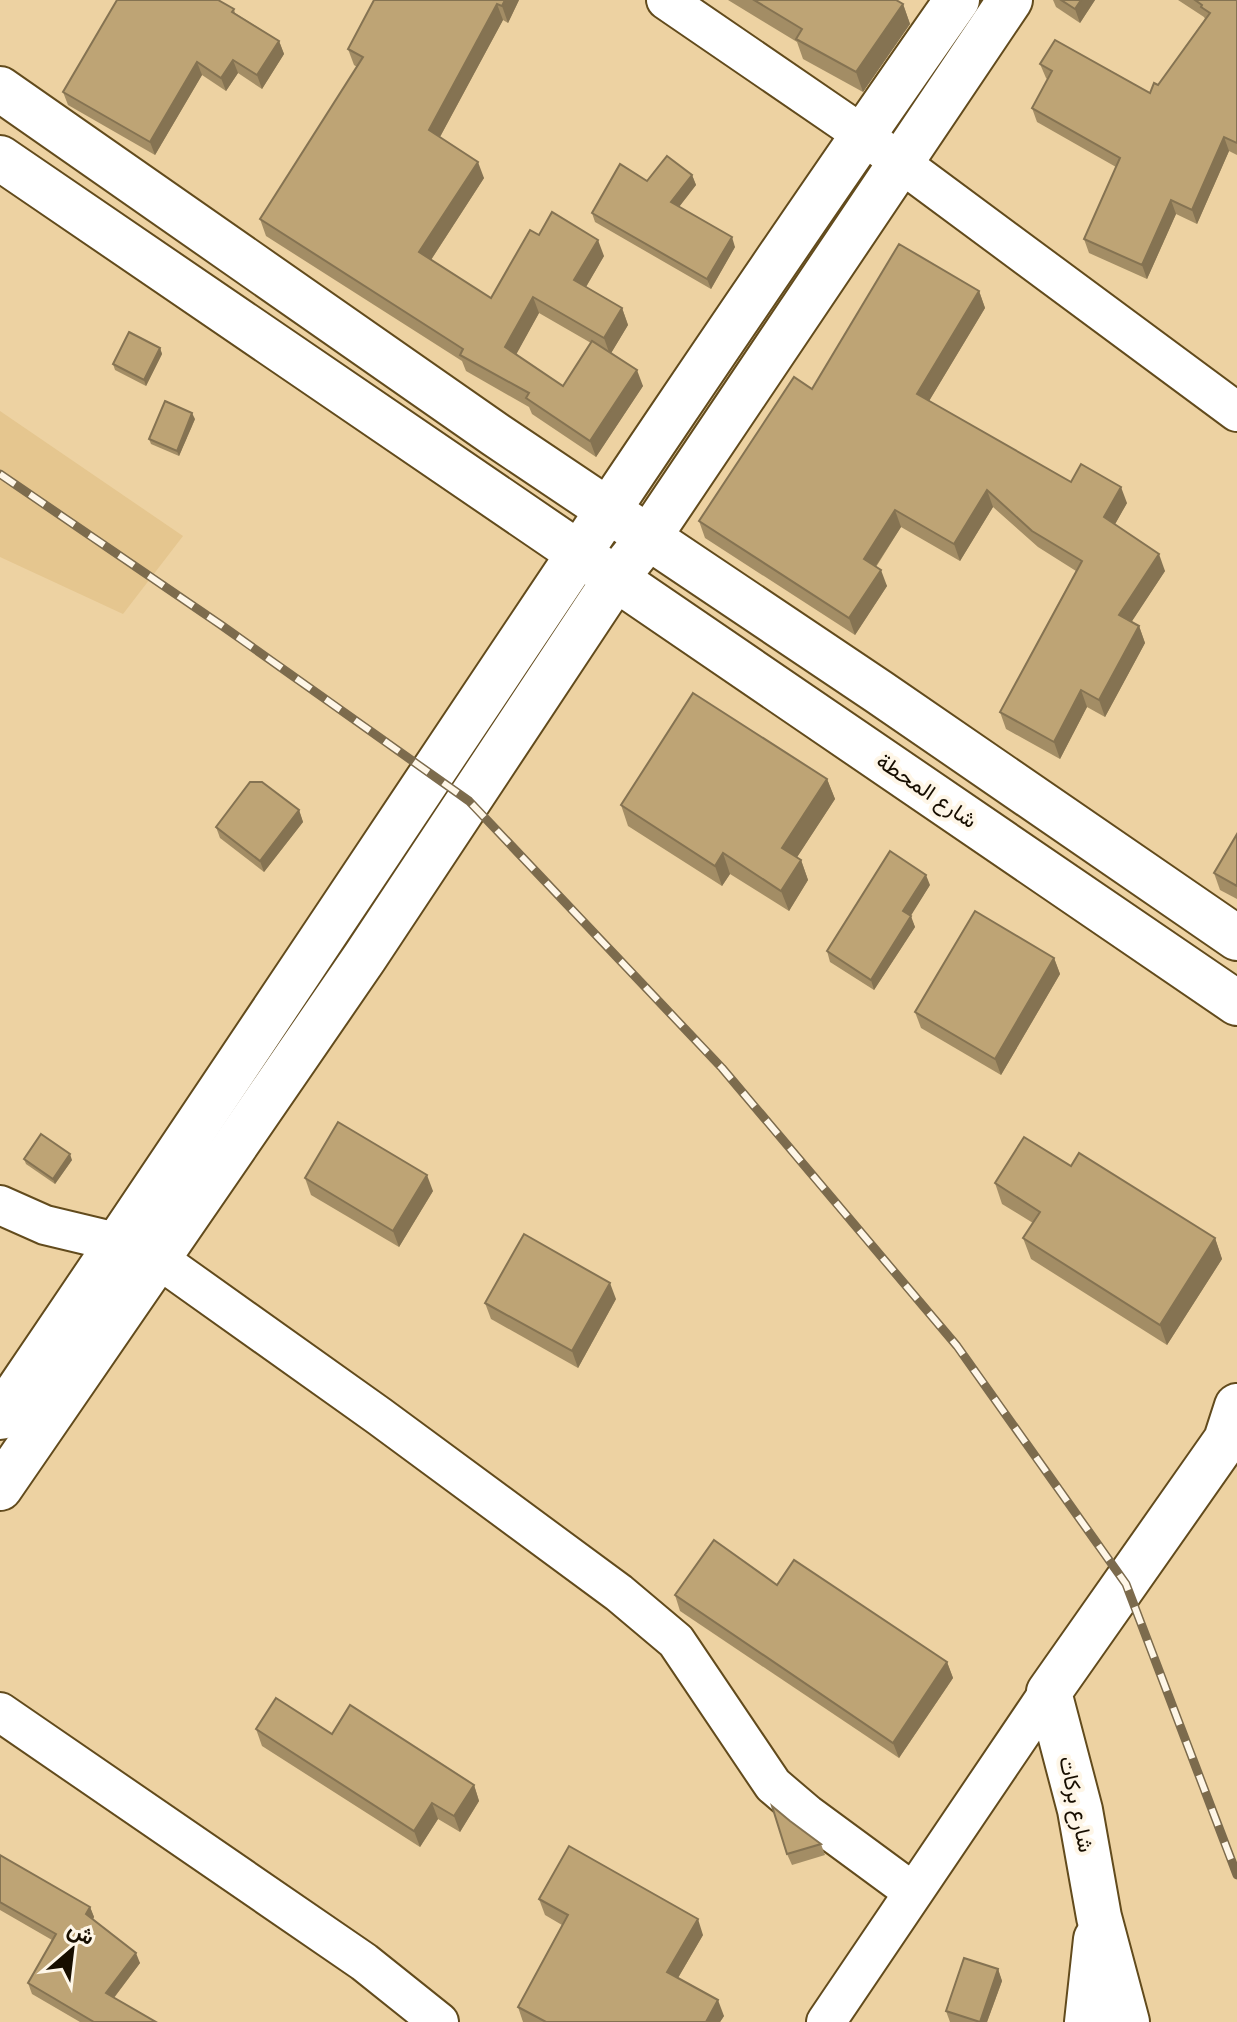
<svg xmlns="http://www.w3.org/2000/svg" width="1237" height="2022" viewBox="0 0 1237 2022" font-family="Mulish,Vazirmatn,sans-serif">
  <rect width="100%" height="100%" fill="#edd2a2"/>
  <path fill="#e5c68f" d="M0,411L183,536L123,614L0,557Z"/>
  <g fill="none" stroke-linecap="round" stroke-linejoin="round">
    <defs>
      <g id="street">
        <path d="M666,0L863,135L1237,412"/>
        <path d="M0,1205L45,1225L116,1242"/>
        <path d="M157,1258L379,1416L619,1593L676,1641L773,1785L807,1814L913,1892"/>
        <path d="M0,1712L364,1962L439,2022"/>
        <path d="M826,2022L1049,1692"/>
      </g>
      <g id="secondary">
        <path d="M0,89L496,435L879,692L1237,938"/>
        <path d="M0,158L1237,1003"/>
        <path d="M0,1417C321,946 630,467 957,0"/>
        <path d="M0,1488L365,957L616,578L648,538L1010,0"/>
        <path d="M1087,2022L1096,1939"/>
        <path d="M1127,2022L1099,1917L1080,1810L1049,1692L1226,1440L1237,1406"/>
      </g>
    </defs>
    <use href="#street" stroke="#624b1d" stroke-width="42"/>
    <use href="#secondary" stroke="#624b1d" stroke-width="48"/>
    <use href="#street" stroke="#fff" stroke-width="38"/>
    <use href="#secondary" stroke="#fff" stroke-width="44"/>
    <defs>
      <path id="rail" d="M0,474L221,625L469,801L722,1068L957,1346L1126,1584L1237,1875"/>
    </defs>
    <use href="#rail" stroke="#7c6b4d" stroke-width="9"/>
    <use href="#rail" stroke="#fef6e7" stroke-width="6" stroke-dasharray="18" stroke-linecap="butt"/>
  </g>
  <g fill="#a38d65" fill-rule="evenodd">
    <path d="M374,0H519L508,23L503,20L440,137L484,178L431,260L491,298L539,235L604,256L586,287L622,308L628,325L611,353L643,386L596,457L532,414L529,407L466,371L462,361L266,236L260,219L357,67L354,65L348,49ZM539,313L591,343L563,386L516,354Z"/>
    <path d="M728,0H896L903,4L910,24L863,92L803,59L797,42Z"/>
    <path d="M1053,0H1095L1080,23L1056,7Z"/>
    <path d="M1178,0H1237V155L1229,151L1197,224L1176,214L1147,279L1089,253L1084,239L1116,167L1037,122L1032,108L1048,80L1046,78L1040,64L1150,93L1158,85L1205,19L1204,17Z"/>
    <path d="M234,9L235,13L279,41L284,54L262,89L238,73L226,91L202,75L155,155L68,105L63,92Z"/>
    <path d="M692,175L696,185L679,207L735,247L711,289L595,222L592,213L647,181Z"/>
    <path d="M979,291L985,308L929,401L1071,482L1127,503L1115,524L1165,571L1131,622L1139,626L1145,643L1105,717L1087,707L1060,759L1006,729L1000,712L1076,571L1038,547L993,507L960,561L901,527L876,567L887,586L855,635L705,538L699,521L812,389Z"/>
    <path d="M160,348L162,354L146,386L115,370L113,364Z"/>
    <path d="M195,419L179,456L151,444L149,439Z"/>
    <path d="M827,779L835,799L797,857L801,860L808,880L789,911L730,874L722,886L628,826L621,805Z"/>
    <path d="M299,810L303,822L264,872L220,838L216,827Z"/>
    <path d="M1237,834V899L1220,890L1214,873Z"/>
    <path d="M930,885L910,916L915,927L874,990L830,962L827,951Z"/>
    <path d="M1054,958L1060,974L1001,1075L921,1028L915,1012Z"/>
    <path d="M24,1159L72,1160L55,1184L26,1164Z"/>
    <path d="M1071,1166L1215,1238L1222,1259L1167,1345L1031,1259L1023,1238L1033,1223L1002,1204L995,1183Z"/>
    <path d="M305,1178L433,1191L399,1247L311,1195Z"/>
    <path d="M616,1299L578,1368L491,1319L485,1303Z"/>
    <path d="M777,1585L947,1662L953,1678L899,1758L680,1611L675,1595Z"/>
    <path d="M256,1729L332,1734L474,1785L479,1801L460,1832L438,1819L420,1847L262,1746Z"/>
    <path d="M790,1821L821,1844L825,1855L792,1865L787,1854Z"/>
    <path d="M0,1855L90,1907L94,1917L93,1919L140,1963L114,1998L156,2022H80L32,1994L28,1983L52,1940L0,1910Z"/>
    <path d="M539,1899L703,1935L678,1978L724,2016L720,2022H523L518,2007L562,1925L545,1915Z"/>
    <path d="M998,1969L1002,1981L987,2022H950L946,2011Z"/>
  </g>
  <g fill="#857352">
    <path d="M505,0H519L508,23L502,6Z"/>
    <path d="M1081,0H1095L1080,23L1075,9Z"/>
    <path d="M497,4L503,20L435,146L429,130Z"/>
    <path d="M903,4L910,24L863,92L856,72Z"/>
    <path d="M279,41L284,54L262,89L257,75Z"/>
    <path d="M233,60L238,73L226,91L221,78Z"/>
    <path d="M197,62L202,75L155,155L150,142Z"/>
    <path d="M1224,137L1229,151L1197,224L1192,210Z"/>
    <path d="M478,162L484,178L425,269L419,252Z"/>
    <path d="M692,175L696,185L675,212L671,202Z"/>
    <path d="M1171,200L1176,214L1147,279L1142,265Z"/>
    <path d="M732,237L735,247L711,289L707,279Z"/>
    <path d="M598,240L604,256L580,297L574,280Z"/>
    <path d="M979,291L985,308L923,411L917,394Z"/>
    <path d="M533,297L539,313L511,364L505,347Z"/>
    <path d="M622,308L628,325L610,355L604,338Z"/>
    <path d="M160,348L162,354L146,386L144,380Z"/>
    <path d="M637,370L643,386L596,457L590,441Z"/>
    <path d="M192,413L195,419L179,456L177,451Z"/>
    <path d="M1121,487L1127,503L1110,533L1104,517Z"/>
    <path d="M987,490L993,507L960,561L954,544Z"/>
    <path d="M895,510L901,527L870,575L864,559Z"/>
    <path d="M1159,554L1165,571L1125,632L1119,615Z"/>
    <path d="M881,570L887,586L855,635L849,618Z"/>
    <path d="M1139,626L1145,643L1105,717L1099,700Z"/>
    <path d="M1081,690L1087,707L1060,759L1054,742Z"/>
    <path d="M827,779L835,799L790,868L782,848Z"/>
    <path d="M299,810L303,822L264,872L260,861Z"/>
    <path d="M723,853L730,874L722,886L715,866Z"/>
    <path d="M801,860L808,880L789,911L781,891Z"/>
    <path d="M926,875L930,885L907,922L903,911Z"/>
    <path d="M911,916L915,927L874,990L871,980Z"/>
    <path d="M1054,958L1060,974L1001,1075L995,1059Z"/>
    <path d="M70,1154L72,1160L55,1184L53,1179Z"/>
    <path d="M427,1175L433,1191L399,1247L393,1231Z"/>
    <path d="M1215,1238L1222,1259L1167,1345L1160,1325Z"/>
    <path d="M610,1283L616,1299L578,1368L572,1351Z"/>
    <path d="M947,1662L953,1678L899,1758L893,1743Z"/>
    <path d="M474,1785L479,1801L460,1832L454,1816Z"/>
    <path d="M432,1803L438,1819L420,1847L414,1831Z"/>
    <path d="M90,1907L94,1917L90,1925L86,1914Z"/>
    <path d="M698,1919L703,1935L672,1988L667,1972Z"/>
    <path d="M136,1953L140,1963L109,2004L106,1993Z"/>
    <path d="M998,1969L1002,1981L987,2022H980Z"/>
    <path d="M718,2000L724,2016L720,2022H706Z"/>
  </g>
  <g fill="#bea475" stroke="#857352" stroke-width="2">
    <path d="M117,0H218L234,9L232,12L279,41L257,75L233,60L221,78L197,62L150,142L63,92Z"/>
    <path d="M374,0H505L502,6L497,4L429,130L478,162L419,252L491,298L530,230L539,235L552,212L598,240L574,280L622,308L604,338L533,297L505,347L563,386L592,341L637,370L590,441L526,398L529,393L460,355L463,349L260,219L363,57L348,49Z"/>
    <path d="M754,0H896L903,4L856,72L796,39L802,29Z"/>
    <path d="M1061,0H1081L1075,9Z"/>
    <path d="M1195,0H1237V143L1224,137L1192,210L1171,200L1142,265L1084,239L1120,158L1032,108L1052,71L1040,64L1055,40L1150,93L1154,83L1158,85L1210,13L1201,7L1202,5Z"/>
    <path d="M667,156L692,175L671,202L732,237L707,279L592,213L620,164L647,181Z"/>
    <path d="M899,244L979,291L917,394L1071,482L1081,464L1121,487L1104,517L1159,554L1119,615L1139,626L1099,700L1081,690L1054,742L1000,712L1082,561L1032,531L987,490L954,544L895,510L864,559L881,570L849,618L699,521L794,377L812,389Z"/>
    <path d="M129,332L160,348L144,380L113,364Z"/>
    <path d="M165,401L192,413L177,451L149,439Z"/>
    <path d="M693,693L827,779L782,848L801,860L781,891L723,853L715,866L621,805Z"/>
    <path d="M250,782H262L299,810L260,861L216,827Z"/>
    <path d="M1237,834V886L1214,873Z"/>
    <path d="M890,851L926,875L903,911L911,916L871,980L827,951Z"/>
    <path d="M975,911L1054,958L995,1059L915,1012Z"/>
    <path d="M338,1122L427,1175L393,1231L305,1178Z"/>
    <path d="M41,1134L70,1154L53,1179L24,1159Z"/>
    <path d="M1024,1137L1071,1166L1079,1153L1215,1238L1160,1325L1023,1238L1040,1212L995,1183Z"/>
    <path d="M524,1234L610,1283L572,1351L485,1303Z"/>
    <path d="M714,1540L777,1585L794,1560L947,1662L893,1743L675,1595Z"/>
    <path d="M276,1698L332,1734L350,1705L474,1785L454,1816L432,1803L414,1831L256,1729Z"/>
    <path d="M772,1806L790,1821L821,1844L787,1854Z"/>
    <path d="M569,1846L698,1919L667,1972L718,2000L706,2022H546L518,2007L568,1915L539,1899Z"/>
    <path d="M0,1855L90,1907L86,1914L136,1953L106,1993L156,2022H94L28,1983L56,1934L0,1902Z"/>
    <path d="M964,1958L998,1969L980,2022L946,2011Z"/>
  </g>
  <g text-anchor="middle" stroke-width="8" stroke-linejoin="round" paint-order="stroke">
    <g font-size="22" fill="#170e00" stroke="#fef6e7">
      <text transform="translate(927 790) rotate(34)" y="8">شارع المحطة</text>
      <text transform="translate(1077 1804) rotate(78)" y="8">شارع بركات</text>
    </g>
  </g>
  <g transform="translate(72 1950) rotate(28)" stroke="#fef6e7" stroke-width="6" paint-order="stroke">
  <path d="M0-6L14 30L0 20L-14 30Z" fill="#170e00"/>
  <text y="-12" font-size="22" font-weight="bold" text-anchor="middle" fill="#170e00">ش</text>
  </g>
</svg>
